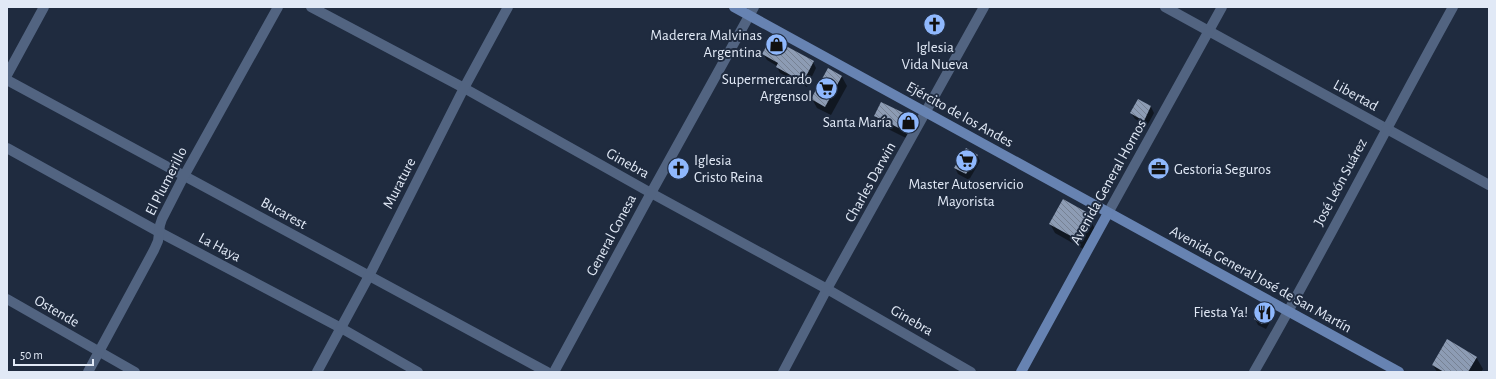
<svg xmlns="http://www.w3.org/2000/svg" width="1496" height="379" viewBox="0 0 1496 379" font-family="'Alegreya Sans',sans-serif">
  <defs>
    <pattern id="building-back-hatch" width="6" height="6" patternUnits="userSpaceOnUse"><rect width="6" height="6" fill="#8d9cb4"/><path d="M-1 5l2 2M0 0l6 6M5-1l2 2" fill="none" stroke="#778294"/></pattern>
  </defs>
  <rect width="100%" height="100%" fill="#1f2b3f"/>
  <g fill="#0007">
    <path d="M763,54L813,62L816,68L807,87L780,73L777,67V66L767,60Z"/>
    <path d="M828,69L842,77L847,86L831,115L817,108L812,99Z"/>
    <path d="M1138,101L1151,107L1154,113L1147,126L1135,119L1131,113Z"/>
    <path d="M875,116H908L913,126L910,140L880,125Z"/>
    <path d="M977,155L980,161L969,180L958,174L955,168Z"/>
    <path d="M1153,168L1164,170L1166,172L1164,176L1154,171Z"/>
    <path d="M1087,214L1096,231L1085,250L1055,233L1050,224Z"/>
    <path d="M1267,311L1271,320L1266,329L1258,325L1255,319Z"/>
    <path d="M1476,357L1483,369L1481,372H1437L1433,365Z"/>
  </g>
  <g fill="url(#building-back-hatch)">
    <path d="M771,38L814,61L803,82L776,67L778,63L762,54Z"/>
    <path d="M828,68L842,76L825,107L811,99Z"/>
    <path d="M1138,99L1151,106L1144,121L1130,113Z"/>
    <path d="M881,102L908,115L910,121L905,131L874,116Z"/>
    <path d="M966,148L978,155L966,174L954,168Z"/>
    <path d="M1154,164L1165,169L1162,174L1152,168Z"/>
    <path d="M1063,199L1088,213L1091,222L1080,241L1049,224Z"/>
    <path d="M1262,306L1268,310V314L1262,324L1254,319Z"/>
    <path d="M1447,339L1477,357L1468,372H1444L1432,365Z"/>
  </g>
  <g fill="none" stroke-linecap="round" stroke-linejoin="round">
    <g stroke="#526481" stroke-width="10">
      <path d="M311,7L464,88L651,193L827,289L971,372"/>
      <path d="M1165,7L1489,185"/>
      <path d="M7,75L44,7"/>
      <path d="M7,80L547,372"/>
      <path d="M7,148L159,232L341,328L418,372"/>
      <path d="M7,299L135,372"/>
      <path d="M317,372L369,276L464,88L508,7"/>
      <path d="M554,372L651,193L754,7"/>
      <path d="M783,372L827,289L984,7"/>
      <path d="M1254,372C1323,252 1386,128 1453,7"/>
    </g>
    <g stroke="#526481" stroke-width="10">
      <path d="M1108,213L1222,7"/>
      <path d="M88,372L154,250L158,241L160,225L162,219L184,176L278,7"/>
    </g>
    <g stroke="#6783b2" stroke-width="10">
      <path d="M734,7L1399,372"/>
      <path d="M1021,372L1108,213"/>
    </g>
  </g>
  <defs>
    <symbol id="church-disc" viewBox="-11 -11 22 22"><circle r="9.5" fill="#8fb8fd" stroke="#1f2b3f"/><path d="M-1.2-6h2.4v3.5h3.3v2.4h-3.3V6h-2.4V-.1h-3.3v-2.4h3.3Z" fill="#111"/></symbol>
    <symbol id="shop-disc" viewBox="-11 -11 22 22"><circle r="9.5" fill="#8fb8fd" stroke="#1f2b3f"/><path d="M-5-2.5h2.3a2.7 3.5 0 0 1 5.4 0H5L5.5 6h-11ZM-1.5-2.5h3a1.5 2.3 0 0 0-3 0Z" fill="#111"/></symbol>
    <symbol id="supermarket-disc" viewBox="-11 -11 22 22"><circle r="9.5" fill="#8fb8fd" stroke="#1f2b3f"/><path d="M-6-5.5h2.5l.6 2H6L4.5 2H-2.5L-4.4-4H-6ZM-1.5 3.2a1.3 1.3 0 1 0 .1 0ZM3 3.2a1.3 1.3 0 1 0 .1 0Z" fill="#111"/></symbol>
    <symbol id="office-disc" viewBox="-11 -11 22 22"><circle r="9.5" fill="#8fb8fd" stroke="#1f2b3f"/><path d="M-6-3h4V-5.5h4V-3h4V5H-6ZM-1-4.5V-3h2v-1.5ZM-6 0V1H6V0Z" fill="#111"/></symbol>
    <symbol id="restaurant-disc" viewBox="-11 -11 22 22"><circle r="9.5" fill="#8fb8fd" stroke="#1f2b3f"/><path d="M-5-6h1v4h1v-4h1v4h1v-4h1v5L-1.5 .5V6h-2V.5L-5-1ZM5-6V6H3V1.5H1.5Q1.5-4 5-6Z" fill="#111"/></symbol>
  </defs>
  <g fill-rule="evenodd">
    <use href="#church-disc" x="922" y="12" width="25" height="25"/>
    <use href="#shop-disc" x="764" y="32" width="25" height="25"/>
    <use href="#supermarket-disc" x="814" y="76" width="25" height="25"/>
    <use href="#shop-disc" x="896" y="110" width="25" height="25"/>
    <use href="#supermarket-disc" x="954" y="148" width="25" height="25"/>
    <use href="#church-disc" x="666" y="156" width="25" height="25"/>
    <use href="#office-disc" x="1146" y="156" width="25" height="25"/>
    <use href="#restaurant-disc" x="1252" y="300" width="25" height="25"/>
  </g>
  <g text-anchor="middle" stroke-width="4" stroke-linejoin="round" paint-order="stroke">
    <g font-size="15" fill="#e1e9f6" stroke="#1f2b3f" text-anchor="end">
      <text x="762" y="40">Maderera Malvinas<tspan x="762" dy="17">Argentina</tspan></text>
      <text x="935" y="52" text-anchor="middle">Iglesia<tspan x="935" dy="17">Vida Nueva</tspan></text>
      <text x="812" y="84">Supermercardo<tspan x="812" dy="17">Argensol</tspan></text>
      <text x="892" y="127">Santa María</text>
      <text x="694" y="165" text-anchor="start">Iglesia<tspan x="694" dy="17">Cristo Reina</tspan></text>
      <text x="1174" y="174" text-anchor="start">Gestoria Seguros</text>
      <text x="966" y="189" text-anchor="middle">Master Autoservicio<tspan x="966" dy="17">Mayorista</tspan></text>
      <text x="1248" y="317">Fiesta Ya!</text>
    </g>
    <g font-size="15" fill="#e1e9f6" stroke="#1f2b3f">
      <text transform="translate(1356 95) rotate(29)" y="5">Libertad</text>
      <text transform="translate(960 114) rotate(29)" y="5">Ejército de los Andes</text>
      <text transform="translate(628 163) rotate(29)" y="5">Ginebra</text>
      <text transform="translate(166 181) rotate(-63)" y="5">El Plumerillo</text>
      <text transform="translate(870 182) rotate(-61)" y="5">Charles Darwin</text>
      <text transform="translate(1108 182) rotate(-61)" y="5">Avenida General Hornos</text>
      <text transform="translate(1340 182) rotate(-62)" y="5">José León Suárez</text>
      <text transform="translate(399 183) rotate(-63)" y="5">Murature</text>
      <text transform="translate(284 213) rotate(29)" y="5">Bucarest</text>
      <text transform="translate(611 235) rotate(-62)" y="5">General Conesa</text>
      <text transform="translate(220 247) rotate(28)" y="5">La Haya</text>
      <text transform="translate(1261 279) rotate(29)" y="5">Avenida General José de San Martín</text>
      <text transform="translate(57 311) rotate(30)" y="5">Ostende</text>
      <text transform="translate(912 320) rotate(30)" y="5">Ginebra</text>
    </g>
  </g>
  <rect width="1496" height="379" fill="none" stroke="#e1e9f6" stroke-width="16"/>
  <path d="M14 359v6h79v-6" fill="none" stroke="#e1e9f6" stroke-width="2"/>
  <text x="20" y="359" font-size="12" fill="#e1e9f6" stroke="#1f2b3f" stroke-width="3" paint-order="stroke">50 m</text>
</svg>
